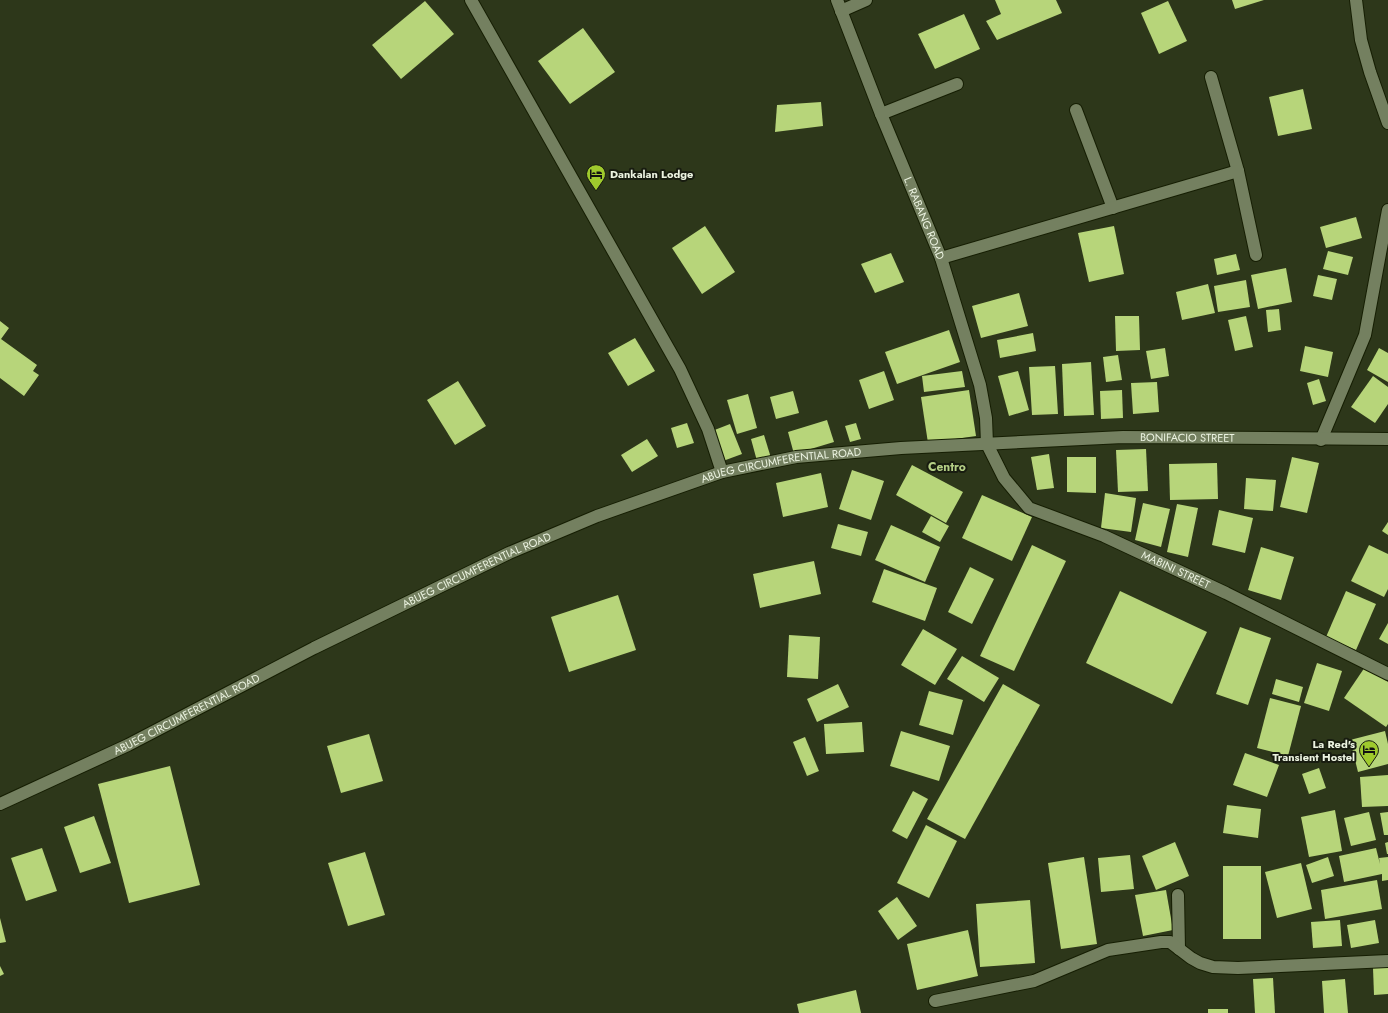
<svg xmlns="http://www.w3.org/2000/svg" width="1388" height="1013" viewBox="0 0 1388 1013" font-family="Jost,sans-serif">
  <rect width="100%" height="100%" fill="#2d371a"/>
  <g fill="#b7d57a">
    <path d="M995,0H1056L1062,13L997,40L986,21L1001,14Z"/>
    <path d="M1232,0H1264L1235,9Z"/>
    <path d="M425,1L454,34L401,79L372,45Z"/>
    <path d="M1168,1L1187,41L1159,54L1141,13Z"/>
    <path d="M964,14L980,49L935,69L918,34Z"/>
    <path d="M583,28L615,72L570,104L538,61Z"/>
    <path d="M1303,89L1312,129L1278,136L1269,97Z"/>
    <path d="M821,102L823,126L775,132L777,105Z"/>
    <path d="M1356,217L1362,238L1326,248L1320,227Z"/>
    <path d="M705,226L735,272L702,294L672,248Z"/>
    <path d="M1114,226L1124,274L1089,282L1078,233Z"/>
    <path d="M1328,251L1353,257L1348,275L1323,269Z"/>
    <path d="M891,253L904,282L875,293L861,264Z"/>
    <path d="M1236,254L1240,270L1217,275L1214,259Z"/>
    <path d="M1286,268L1292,302L1258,309L1251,275Z"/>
    <path d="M1318,275L1337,279L1332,300L1313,296Z"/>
    <path d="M1246,280L1250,307L1218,312L1214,286Z"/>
    <path d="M1208,284L1215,313L1182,320L1176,292Z"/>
    <path d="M1019,293L1028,326L981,338L972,306Z"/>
    <path d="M1279,309L1281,330L1268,332L1266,310Z"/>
    <path d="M1115,316H1139L1140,350L1116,351Z"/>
    <path d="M1246,316L1253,347L1235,351L1228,320Z"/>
    <path d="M0,321L9,328L1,339L37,365L33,371L39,375L24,396L0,378Z"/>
    <path d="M949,330L960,362L897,384L885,352Z"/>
    <path d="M1033,333L1036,351L1000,358L997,340Z"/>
    <path d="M635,338L655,371L628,386L608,353Z"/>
    <path d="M1305,346L1333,352L1328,377L1300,371Z"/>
    <path d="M1165,348L1169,376L1151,379L1146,351Z"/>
    <path d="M1379,348L1388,353V382L1367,370Z"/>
    <path d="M1118,355L1122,380L1106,382L1103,357Z"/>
    <path d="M1091,362L1094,415L1064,416L1062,364Z"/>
    <path d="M1055,366L1058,414L1032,415L1029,367Z"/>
    <path d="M884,371L894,400L869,409L859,380Z"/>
    <path d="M962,371L965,387L924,392L922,376Z"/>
    <path d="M1018,371L1029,410L1009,416L998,376Z"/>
    <path d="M1373,376L1388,387V404L1375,423L1351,407Z"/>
    <path d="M1319,379L1326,401L1313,405L1307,383Z"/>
    <path d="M458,381L486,426L455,445L427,400Z"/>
    <path d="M1157,382L1159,412L1133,414L1131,383Z"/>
    <path d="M969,390L976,436L928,443L921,397Z"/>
    <path d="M1122,390L1123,418L1101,419L1100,391Z"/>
    <path d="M793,391L799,413L776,419L770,397Z"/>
    <path d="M748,394L757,428L737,434L727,400Z"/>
    <path d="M827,420L834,442L794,454L788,432Z"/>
    <path d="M687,423L694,443L677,448L671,428Z"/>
    <path d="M856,423L861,439L850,442L845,426Z"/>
    <path d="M730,424L742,454L723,461L712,431Z"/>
    <path d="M764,435L771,458L757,461L751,439Z"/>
    <path d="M647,439L658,456L632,472L621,455Z"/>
    <path d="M1146,449L1148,491L1118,492L1116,450Z"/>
    <path d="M1049,454L1054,488L1037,490L1031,457Z"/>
    <path d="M1067,457H1096V493L1067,492Z"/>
    <path d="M1292,457L1319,463L1307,513L1280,507Z"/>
    <path d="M1217,463L1218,499L1170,500L1169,464Z"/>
    <path d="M912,465L963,492L946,523L896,495Z"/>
    <path d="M852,470L884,481L871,520L839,509Z"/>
    <path d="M821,473L828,507L783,517L776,483Z"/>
    <path d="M1246,478L1276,480L1273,511L1244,509Z"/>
    <path d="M1105,493L1136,498L1131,532L1101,528Z"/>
    <path d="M982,495L1032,517L1012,561L962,538Z"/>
    <path d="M1143,503L1170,509L1161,547L1135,540Z"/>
    <path d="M1177,504L1198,508L1188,557L1167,552Z"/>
    <path d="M1219,510L1253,518L1245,553L1212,545Z"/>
    <path d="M931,516L949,526L940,542L922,532Z"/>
    <path d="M1388,522V535L1382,531Z"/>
    <path d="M838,524L868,532L861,556L831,548Z"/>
    <path d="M891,525L940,547L925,582L875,560Z"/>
    <path d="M1032,545L1066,561L1014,671L980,656Z"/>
    <path d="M1369,545L1388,554V589L1384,597L1351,581Z"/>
    <path d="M1261,547L1294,557L1281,600L1248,590Z"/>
    <path d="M814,561L821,594L760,608L753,574Z"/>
    <path d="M970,567L994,579L972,624L948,612Z"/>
    <path d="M884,569L937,588L925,621L872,602Z"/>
    <path d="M1120,591L1207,632L1172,704L1086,663Z"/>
    <path d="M1346,591L1376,604L1356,650L1326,637Z"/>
    <path d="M618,595L636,650L569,672L551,617Z"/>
    <path d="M1388,623V644L1379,639Z"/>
    <path d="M1240,627L1271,638L1248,705L1216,694Z"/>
    <path d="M923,629L957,649L935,685L901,665Z"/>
    <path d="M789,635L820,637L818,679L787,677Z"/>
    <path d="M962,656L999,678L984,702L947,679Z"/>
    <path d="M1317,663L1342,671L1329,711L1304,703Z"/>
    <path d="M1365,667L1388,682V724L1386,727L1344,698Z"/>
    <path d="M1276,679L1303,687L1299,702L1272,694Z"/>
    <path d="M838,684L849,707L817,722L807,699Z"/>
    <path d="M1003,684L1040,705L965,839L927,819Z"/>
    <path d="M929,691L963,700L953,735L919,725Z"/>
    <path d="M1270,698L1301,706L1288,756L1257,748Z"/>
    <path d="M862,722L864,752L826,754L824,724Z"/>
    <path d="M901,731L950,746L939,781L890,766Z"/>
    <path d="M1385,731L1388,744V764L1358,772L1350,740Z"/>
    <path d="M369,734L383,781L341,793L327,746Z"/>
    <path d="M805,737L819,771L807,776L793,742Z"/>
    <path d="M1245,753L1279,765L1267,797L1233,785Z"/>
    <path d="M170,766L200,885L129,903L98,784Z"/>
    <path d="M1319,768L1326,788L1309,794L1302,774Z"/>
    <path d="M1388,775V806L1362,807L1360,777Z"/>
    <path d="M913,791L928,799L907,839L892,831Z"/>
    <path d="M1227,805L1261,809L1258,838L1223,833Z"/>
    <path d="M1335,810L1342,851L1309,857L1301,817Z"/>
    <path d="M1369,812L1376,840L1351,846L1344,818Z"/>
    <path d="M1388,812V835H1384L1380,813Z"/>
    <path d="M94,816L111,863L80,873L64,827Z"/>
    <path d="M926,825L957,841L929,898L897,883Z"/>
    <path d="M1175,842L1189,876L1156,890L1142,856Z"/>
    <path d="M1388,842V854H1387L1385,843Z"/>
    <path d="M42,848L57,891L26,901L11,858Z"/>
    <path d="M1376,848L1380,864L1379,858L1388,857V880L1382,881V874L1344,882L1339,856Z"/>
    <path d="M365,852L385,915L348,926L328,863Z"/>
    <path d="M1130,855L1134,889L1101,892L1098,858Z"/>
    <path d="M1084,857L1097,944L1061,949L1048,863Z"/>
    <path d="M1328,857L1334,876L1312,883L1306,865Z"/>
    <path d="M1301,863L1312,909L1277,918L1265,872Z"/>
    <rect x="1223" y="866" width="38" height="73"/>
    <path d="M1377,880L1382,909L1325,919L1321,890Z"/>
    <path d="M1166,890L1173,930L1143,936L1135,895Z"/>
    <path d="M897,897L917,926L898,940L878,911Z"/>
    <path d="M1030,900L1035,963L980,967L976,904Z"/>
    <path d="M0,918L6,942L0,943Z"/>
    <path d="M1340,920L1342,946L1313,948L1311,922Z"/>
    <path d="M1375,920L1379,943L1351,948L1347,925Z"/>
    <path d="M968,930L978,976L917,990L907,944Z"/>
    <path d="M0,966L4,974L0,976Z"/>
    <path d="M1373,968H1388V994L1374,995Z"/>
    <path d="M1273,978L1275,1013H1255L1253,979Z"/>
    <path d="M1345,979L1348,1013H1324L1322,981Z"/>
    <path d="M856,990L861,1013H799L797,1004Z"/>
    <rect x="1208" y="1009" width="20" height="4"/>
  </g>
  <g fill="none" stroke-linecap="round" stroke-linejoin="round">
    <defs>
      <g id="minor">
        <path d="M471,0L680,369L708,429L722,472"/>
        <path id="s1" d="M837,0L881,114L941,258L980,385L986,418L987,444L1004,478L1029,508L1104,536L1226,593L1388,674"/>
        <path d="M1356,0L1361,40L1370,72L1388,123"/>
        <path d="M841,11L866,0"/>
        <path d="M1211,77L1238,171L1256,255"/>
        <path d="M1076,110L1113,208"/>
        <path d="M881,114L957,84"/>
        <path d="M941,258L1238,171"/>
        <path d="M1321,440L1365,335L1388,210"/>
        <path id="s2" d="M0,804L128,745L314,648L509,553L597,516L722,472L796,457L901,448L1123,437L1388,439"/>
        <path d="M1178,895L1179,949"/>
        <path d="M935,1001L1034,981L1108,950L1161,942H1170L1191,958L1200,963L1213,967L1238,968L1388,961"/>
      </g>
    </defs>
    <use href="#minor" stroke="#161e03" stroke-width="14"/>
    <use href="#minor" stroke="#748060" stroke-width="12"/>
  </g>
  <defs>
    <symbol id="hotel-pin" viewBox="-11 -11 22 30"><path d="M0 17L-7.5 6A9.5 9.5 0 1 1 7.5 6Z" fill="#9fca2d" stroke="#181c10"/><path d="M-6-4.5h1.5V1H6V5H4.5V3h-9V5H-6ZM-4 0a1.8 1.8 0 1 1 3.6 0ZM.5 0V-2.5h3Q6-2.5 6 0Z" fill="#111"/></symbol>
  </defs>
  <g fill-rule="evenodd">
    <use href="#hotel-pin" x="585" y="163" width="22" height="30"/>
    <use href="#hotel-pin" x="1358" y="739" width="22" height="30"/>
  </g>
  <g text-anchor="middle" stroke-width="4" stroke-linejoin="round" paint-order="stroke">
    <g font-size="11" font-weight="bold" fill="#ecf3e1" stroke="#181c10" text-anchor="start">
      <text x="610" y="178">Dankalan Lodge</text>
      <text x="1355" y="748" text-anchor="end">La Red's<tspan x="1355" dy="13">Transient Hostel</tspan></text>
    </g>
    <g font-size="11" fill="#ecf3e1" stroke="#181c10">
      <text dy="4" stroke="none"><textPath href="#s1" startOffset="235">L. RABANG ROAD</textPath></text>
      <text dy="4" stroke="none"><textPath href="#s2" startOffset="1263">BONIFACIO STREET</textPath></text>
      <text dy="4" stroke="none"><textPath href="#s2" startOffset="855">ABUEG CIRCUMFERENTIAL ROAD</textPath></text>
      <text dy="4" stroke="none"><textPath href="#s2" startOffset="531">ABUEG CIRCUMFERENTIAL ROAD</textPath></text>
      <text dy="4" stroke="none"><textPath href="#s1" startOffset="707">MABINI STREET</textPath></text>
      <text dy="4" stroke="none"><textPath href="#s2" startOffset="207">ABUEG CIRCUMFERENTIAL ROAD</textPath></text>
    </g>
    <g font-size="12" font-weight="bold" fill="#b4ce85" stroke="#181c10">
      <text x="947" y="471">Centro</text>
    </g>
  </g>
</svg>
